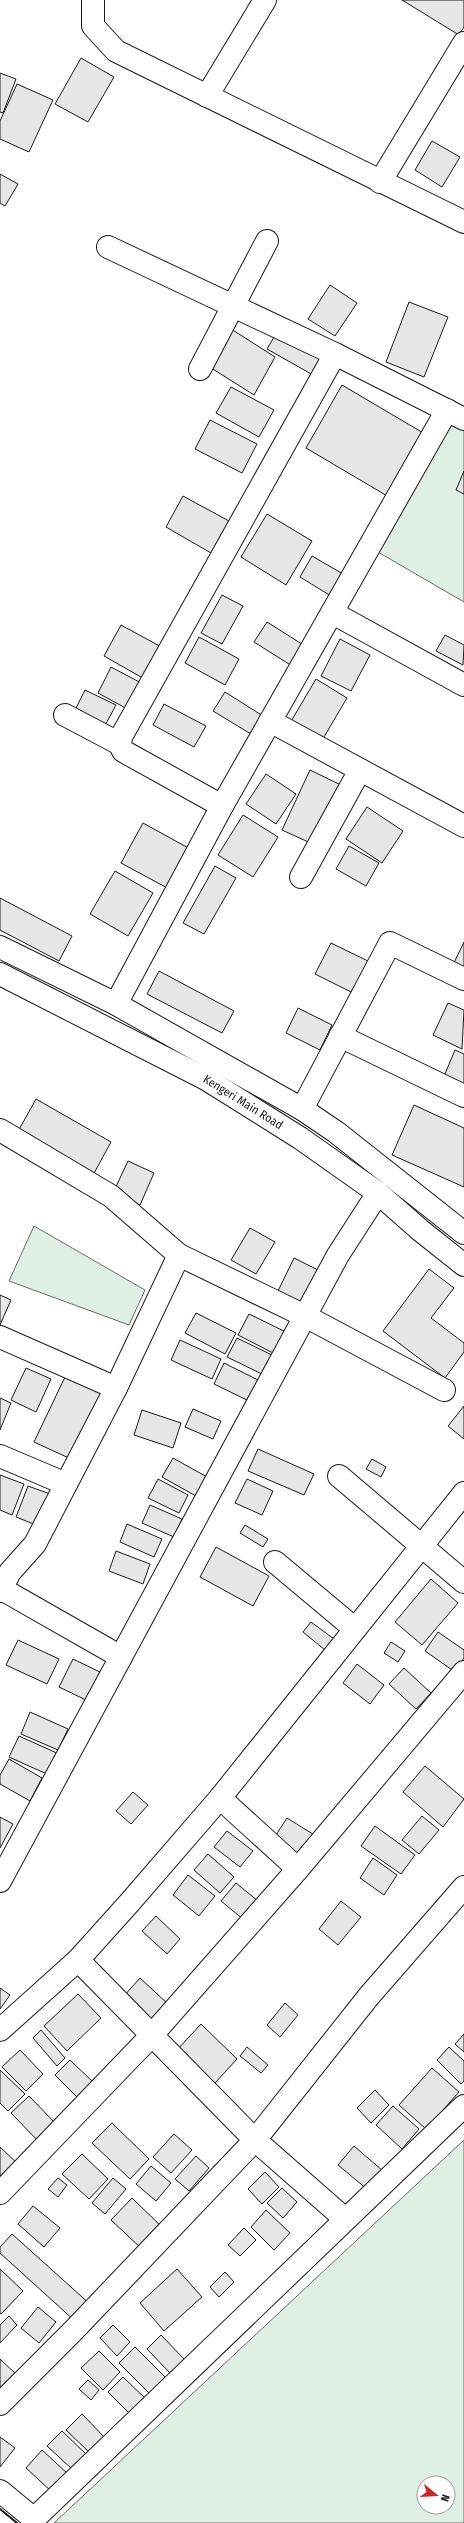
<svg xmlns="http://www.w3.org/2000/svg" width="464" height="2523" viewBox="0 0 464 2523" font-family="'Fira Sans Condensed',sans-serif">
  <rect width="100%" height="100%" fill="#fff"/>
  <g fill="#e0efe3" stroke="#6a6a6a" fill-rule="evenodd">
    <path d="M453,421L464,426V602L378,552Z"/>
    <path d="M34,1226L145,1290L129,1325L9,1281Z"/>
    <path d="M464,2140V2523H54ZM424,2483H448V2507H424Z"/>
  </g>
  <g fill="#e6e6e6" stroke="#1a1a1a">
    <path d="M402,0H464V27L459,35Z"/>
    <path d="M81,58L114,77L88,122L55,104Z"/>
    <path d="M0,73L16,79L3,113L0,112Z"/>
    <path d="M17,84L53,100L29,152L0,139V121Z"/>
    <path d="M432,141L460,157L442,187L415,170Z"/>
    <path d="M0,174L18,184L5,206L0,203Z"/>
    <path d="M330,285L357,303L335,336L308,319Z"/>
    <path d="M409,302L448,317L424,377L386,362Z"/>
    <path d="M228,327L275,357L254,395L208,366Z"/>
    <path d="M277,332L323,358L313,375L267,349Z"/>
    <path d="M342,385L425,434L389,497L306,448Z"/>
    <path d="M231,387L274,410L259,437L216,413Z"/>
    <path d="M210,420L257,444L242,473L195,449Z"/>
    <path d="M464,471V494L456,490Z"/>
    <path d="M183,496L229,521L211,553L166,527Z"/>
    <path d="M267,514L312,541L286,585L241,557Z"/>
    <path d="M312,556L343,574L331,596L300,577Z"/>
    <path d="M222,595L243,606L222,644L201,633Z"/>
    <path d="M267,622L305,646L292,666L254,642Z"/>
    <path d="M121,625L165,649L148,681L104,656Z"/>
    <path d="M445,635L464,645L463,665L436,651Z"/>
    <path d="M199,637L239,659L225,685L185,663Z"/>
    <path d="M340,639L370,655L351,691L321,676Z"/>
    <path d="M111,667L145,685L131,711L98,693Z"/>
    <path d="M316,679L347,698L321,742L290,723Z"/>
    <path d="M85,690L116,705L102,731L72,716Z"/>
    <path d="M225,692L263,716L251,734L213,711Z"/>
    <path d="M164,704L206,726L194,747L153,725Z"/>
    <path d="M310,770L343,786L315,845L282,830Z"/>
    <path d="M266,774L296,794L276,824L246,804Z"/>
    <path d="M367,807L403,831L382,863L346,839Z"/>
    <path d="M243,815L278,837L253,877L218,855Z"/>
    <path d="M143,823L192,850L171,890L121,863Z"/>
    <path d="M349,846L379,863L366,886L336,869Z"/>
    <path d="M215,866L236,878L204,934L183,923Z"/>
    <path d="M115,871L153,893L128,936L90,914Z"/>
    <path d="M0,898L72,936L59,961L0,930Z"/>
    <path d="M464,942V976L451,969Z"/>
    <path d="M331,943L368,961L353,993L315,974Z"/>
    <path d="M159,971L234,1011L222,1033L147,994Z"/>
    <path d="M448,1003L464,1010L462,1049L433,1035Z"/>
    <path d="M298,1008L332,1025L320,1050L286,1033Z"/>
    <path d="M455,1050L464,1054V1090L442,1081Z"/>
    <path d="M36,1099L111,1142L92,1177L16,1135Z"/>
    <path d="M414,1105L464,1128V1187L392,1155Z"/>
    <path d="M128,1161L154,1173L140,1205L113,1193Z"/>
    <path d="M250,1228L275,1242L256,1274L231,1260Z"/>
    <path d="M294,1258L318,1270L303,1303L278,1291Z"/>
    <path d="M429,1269L454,1288L431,1318L464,1343V1352L445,1378L383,1331Z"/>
    <path d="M0,1295L11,1300L0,1325Z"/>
    <path d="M196,1313L236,1333L225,1354L185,1333Z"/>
    <path d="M249,1314L288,1333L277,1355L238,1335Z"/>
    <path d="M237,1338L276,1357L266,1376L227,1357Z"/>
    <path d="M180,1340L221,1359L212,1379L171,1360Z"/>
    <path d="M224,1363L262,1382L251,1402L214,1384Z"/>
    <path d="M26,1368L51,1379L36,1412L11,1400Z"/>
    <path d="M65,1377L102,1394L71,1459L34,1442Z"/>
    <path d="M0,1398L11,1403L0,1430Z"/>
    <path d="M464,1406V1439L448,1426Z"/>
    <path d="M193,1409L221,1421L213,1439L185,1427Z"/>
    <path d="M142,1410L181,1423L173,1448L134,1435Z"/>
    <path d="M258,1449L314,1474L304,1495L248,1471Z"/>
    <path d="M173,1458L207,1477L196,1496L162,1477Z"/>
    <path d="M372,1459L386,1467L381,1477L366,1469Z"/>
    <path d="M0,1475L24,1484L12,1515L0,1510Z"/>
    <path d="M158,1479L188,1495L179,1513L148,1498Z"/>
    <path d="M247,1479L273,1491L262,1515L235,1503Z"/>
    <path d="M28,1486L53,1495L41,1527L16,1517Z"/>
    <path d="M150,1505L182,1519L174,1537L142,1523Z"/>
    <path d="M127,1524L162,1539L154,1557L120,1542Z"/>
    <path d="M245,1525L268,1539L263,1547L240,1533Z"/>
    <path d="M216,1547L269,1576L253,1606L200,1577Z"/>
    <path d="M116,1551L150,1564L143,1584L109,1571Z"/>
    <path d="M431,1579L458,1603L422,1645L395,1622Z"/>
    <path d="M311,1622L334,1639L325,1650L303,1632Z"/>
    <path d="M438,1632L464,1650V1658L455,1672L425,1651Z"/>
    <path d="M18,1640L59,1659L47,1684L6,1665Z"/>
    <path d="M391,1642L405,1651L398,1662L384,1653Z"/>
    <path d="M73,1659L100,1672L86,1700L59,1687Z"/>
    <path d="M357,1664L384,1685L370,1704L343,1683Z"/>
    <path d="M404,1668L431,1693L416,1709L389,1684Z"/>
    <path d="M30,1712L68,1729L58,1750L21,1734Z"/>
    <path d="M19,1736L59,1754L49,1775L9,1757Z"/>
    <path d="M9,1759L42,1778L30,1801L0,1784V1775Z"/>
    <path d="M425,1766L464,1799L443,1827L403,1792Z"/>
    <path d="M133,1792L148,1805L131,1824L116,1811Z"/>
    <path d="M422,1816L439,1830L419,1854L402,1840Z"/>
    <path d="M0,1817L13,1824L0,1848Z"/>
    <path d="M287,1818L316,1836L303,1857L274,1838Z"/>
    <path d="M375,1826L415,1855L401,1874L361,1846Z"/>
    <path d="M227,1831L253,1851L240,1867L214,1847Z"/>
    <path d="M208,1854L234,1877L220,1893L194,1870Z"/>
    <path d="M373,1858L397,1875L384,1895L360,1878Z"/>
    <path d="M188,1875L215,1896L199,1916L173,1895Z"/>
    <path d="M236,1883L258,1901L243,1919L221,1901Z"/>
    <path d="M341,1901L361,1917L338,1945L319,1929Z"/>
    <path d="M156,1916L180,1939L167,1954L142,1931Z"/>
    <path d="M140,1978L169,2005L152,2024L123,1997Z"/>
    <path d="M0,1988L10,1995L0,2009Z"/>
    <path d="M78,1994L101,2018L67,2051L44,2026Z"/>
    <path d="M285,2003L298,2015L280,2037L267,2025Z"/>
    <path d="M201,2024L237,2059L215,2083L178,2049Z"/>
    <path d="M41,2030L65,2058L57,2066L33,2038Z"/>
    <path d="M464,2034V2052L455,2044Z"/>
    <path d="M247,2047L268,2065L261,2073L240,2056Z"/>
    <path d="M449,2047L464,2061V2081L461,2084L437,2060Z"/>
    <path d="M20,2050L43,2074L26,2091L2,2067Z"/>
    <path d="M70,2060L93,2082L78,2098L55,2075Z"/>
    <path d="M432,2068L459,2092L426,2129L399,2105Z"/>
    <path d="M0,2070L25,2094L8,2111L0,2103Z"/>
    <path d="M375,2090L389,2105L371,2123L357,2108Z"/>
    <path d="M29,2096L57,2125L39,2142L11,2113Z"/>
    <path d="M393,2106L419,2129L402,2149L376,2125Z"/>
    <path d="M112,2123L149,2159L130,2179L92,2143Z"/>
    <path d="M174,2134L192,2150L171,2173L153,2157Z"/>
    <path d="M354,2146L383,2171L368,2190L338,2165Z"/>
    <path d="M0,2147L20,2166L6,2181L0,2175Z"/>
    <path d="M82,2154L108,2179L89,2199L62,2174Z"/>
    <path d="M196,2156L209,2168L189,2191L175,2179Z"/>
    <path d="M151,2166L171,2183L156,2201L136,2184Z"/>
    <path d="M265,2172L279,2187L262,2204L248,2189Z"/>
    <path d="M58,2178L67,2185L58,2197L48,2189Z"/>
    <path d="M113,2178L126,2189L105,2214L92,2203Z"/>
    <path d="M282,2188L297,2202L283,2218L267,2203Z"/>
    <path d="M132,2198L163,2228L143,2250L111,2220Z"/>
    <path d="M33,2206L60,2228L44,2247L18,2224Z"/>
    <path d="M266,2210L290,2233L274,2250L251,2227Z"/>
    <path d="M244,2228L256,2240L240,2256L228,2245Z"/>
    <path d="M12,2234L91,2305L76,2322L0,2253V2247Z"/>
    <path d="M0,2269L23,2291L1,2314L0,2313Z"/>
    <path d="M177,2269L202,2297L164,2331L140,2303Z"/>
    <path d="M225,2272L234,2282L219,2297L210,2287Z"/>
    <path d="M38,2307L56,2322L39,2343L21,2328Z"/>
    <path d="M9,2316L17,2325L0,2343V2325Z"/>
    <path d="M113,2325L130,2342L117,2356L100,2338Z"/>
    <path d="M161,2335L184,2359L170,2373L147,2349Z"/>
    <path d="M135,2347L167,2379L151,2395L119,2363Z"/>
    <path d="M99,2351L120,2372L103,2390L81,2368Z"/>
    <path d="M0,2359L18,2376L0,2396Z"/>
    <path d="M123,2377L147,2400L132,2416L108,2392Z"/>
    <path d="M88,2380L99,2390L91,2400L79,2389Z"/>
    <path d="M82,2414L107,2440L92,2455L66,2430Z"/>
    <path d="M62,2431L86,2454L72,2469L47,2446Z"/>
    <path d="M0,2437L15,2448L0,2467Z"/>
    <path d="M42,2450L68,2474L52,2492L26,2468Z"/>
  </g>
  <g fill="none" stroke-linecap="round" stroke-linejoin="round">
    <defs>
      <g id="minor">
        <path d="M93,0V26L116,51L464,222"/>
        <path d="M207,96L265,0"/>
        <path d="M380,182L464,43"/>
        <path d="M108,247L335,354L464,419"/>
        <path d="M200,369L267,241"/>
        <path d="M333,613L464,685"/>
        <path d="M65,715L120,744"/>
        <path d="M270,721L464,826"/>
        <path d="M222,806L123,751L120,744L121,737L335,354"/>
        <path d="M301,877L360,770"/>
        <path d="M116,1004L222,806L447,410"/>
        <path d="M340,1036L464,1096"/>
        <path d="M302,1109L390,943L464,979"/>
        <path d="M0,1130L111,1196L179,1255L307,1317L444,1390"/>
        <path d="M0,1337L116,1388"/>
        <path d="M0,1456L66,1484"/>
        <path d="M339,1476L464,1582"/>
        <path d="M275,1562L355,1629"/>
        <path d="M0,1588L121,1657"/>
        <path d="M0,1591L10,1572L35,1544L116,1388L179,1255"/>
        <path d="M220,1798L298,1869"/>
        <path d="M0,1881L338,1255L378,1193"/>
        <path d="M78,1960L255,2140L345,2219"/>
        <path d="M0,2030L78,1960L131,1901L220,1798L464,1493"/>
        <path d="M0,2193L152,2035L298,1869L464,1672"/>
        <path d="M0,2404L74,2330L255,2140L369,1996L464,1887"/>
        <path d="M0,2491L34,2519L464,2106"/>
      </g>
      <g id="major">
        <path d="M0,947L116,1004L302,1109L336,1132L464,1233"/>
        <path d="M0,974L206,1079L300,1138L378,1193L420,1230L464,1265"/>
      </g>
    </defs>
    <use href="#minor" stroke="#1a1a1a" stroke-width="24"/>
    <use href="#major" stroke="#1a1a1a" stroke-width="24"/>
    <use href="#minor" stroke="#fff" stroke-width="22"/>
    <use href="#major" stroke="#fff" stroke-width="22"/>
    <path stroke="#1a1a1a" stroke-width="2" d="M0,2509L17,2523"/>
  </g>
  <g text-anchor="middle" stroke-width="3" stroke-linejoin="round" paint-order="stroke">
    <g font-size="12" fill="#1a1a1a" stroke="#fff">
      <text transform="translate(243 1102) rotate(32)" y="4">Kengeri Main Road</text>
    </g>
  </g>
  <g transform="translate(436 2495) rotate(108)"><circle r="19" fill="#ffffff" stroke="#a3a3a3"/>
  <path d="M0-3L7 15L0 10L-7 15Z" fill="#c62828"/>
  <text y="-6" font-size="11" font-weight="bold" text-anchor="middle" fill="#1a1a1a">N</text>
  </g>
</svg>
